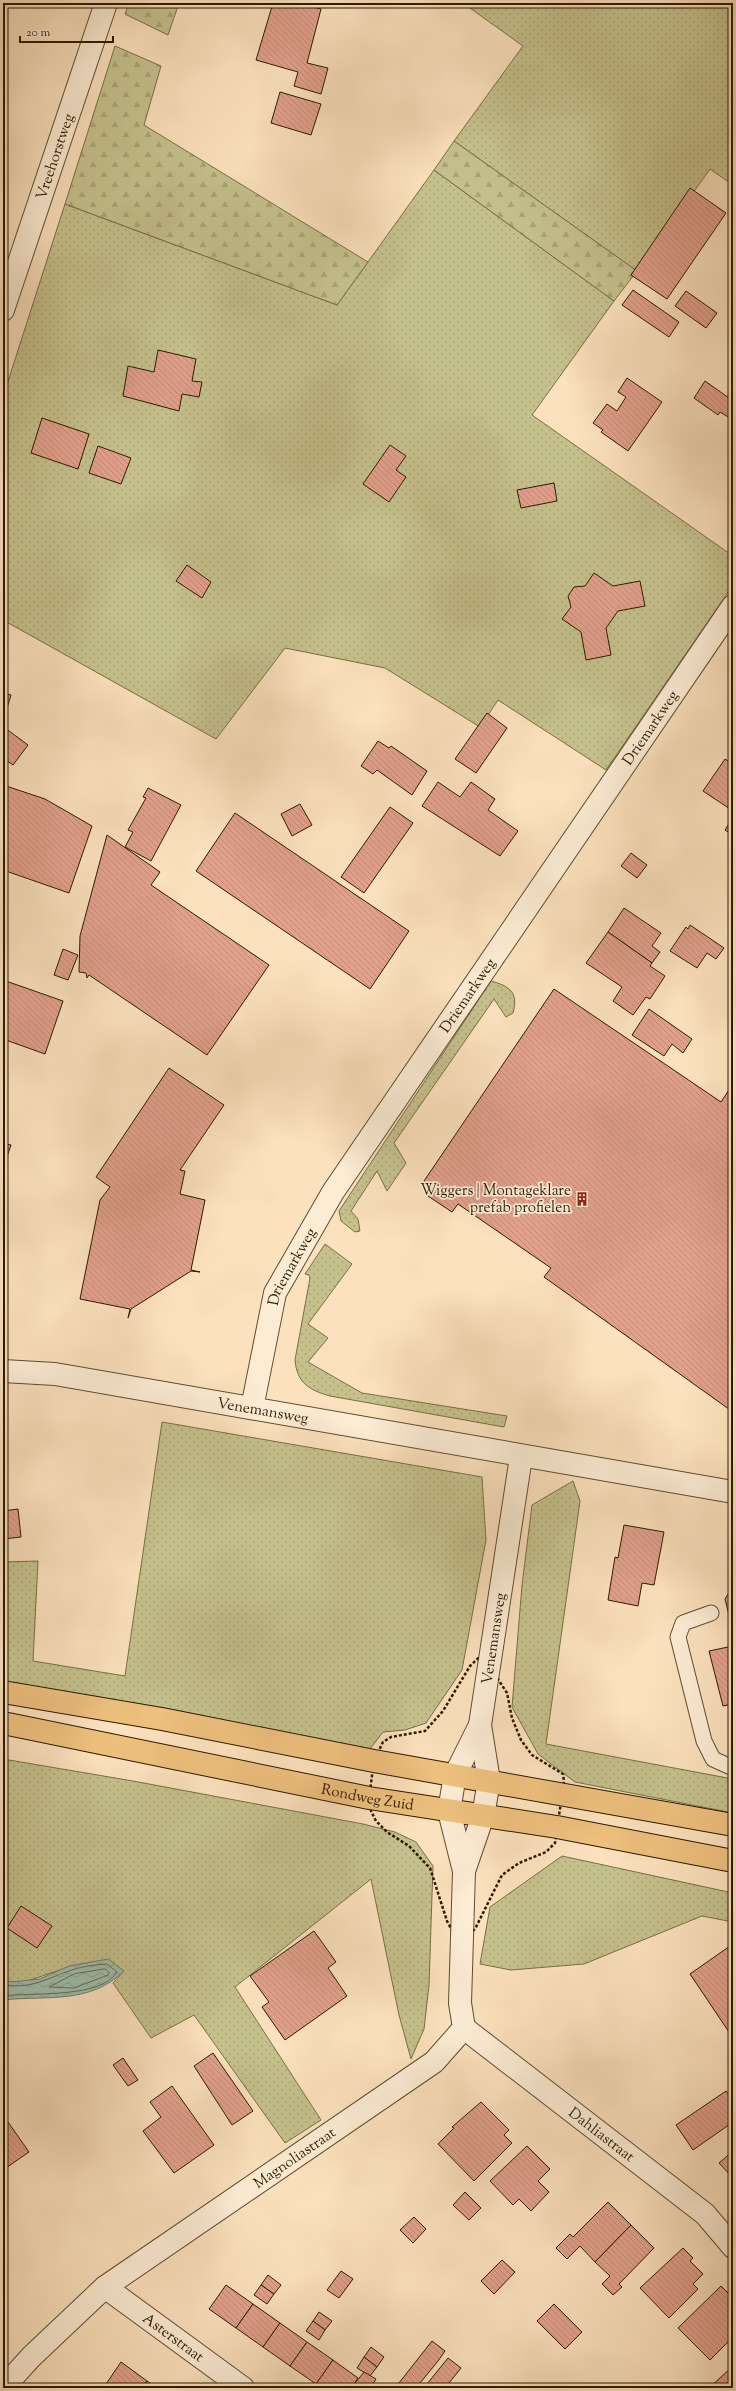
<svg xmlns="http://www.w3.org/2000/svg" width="736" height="2391" viewBox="0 0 736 2391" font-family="'Sorts Mill Goudy',serif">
  <defs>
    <pattern id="green-dots" width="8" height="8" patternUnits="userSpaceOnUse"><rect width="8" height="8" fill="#c5c18d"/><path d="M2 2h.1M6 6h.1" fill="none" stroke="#a9a578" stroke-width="1.8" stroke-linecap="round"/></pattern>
    <pattern id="forest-firs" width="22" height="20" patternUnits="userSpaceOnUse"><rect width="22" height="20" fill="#c5c18d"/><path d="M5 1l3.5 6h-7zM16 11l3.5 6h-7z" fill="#a9a578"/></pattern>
    <pattern id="water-waves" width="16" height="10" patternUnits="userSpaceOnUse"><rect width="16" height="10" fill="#9fbeac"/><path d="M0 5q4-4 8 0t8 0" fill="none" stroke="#89a392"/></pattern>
    <pattern id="building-back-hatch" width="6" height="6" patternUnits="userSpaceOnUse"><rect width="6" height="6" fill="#e3a08c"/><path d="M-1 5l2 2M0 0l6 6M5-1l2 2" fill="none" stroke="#c38977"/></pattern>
  </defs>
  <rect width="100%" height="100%" fill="#fbe1bd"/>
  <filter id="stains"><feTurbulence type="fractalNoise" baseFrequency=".005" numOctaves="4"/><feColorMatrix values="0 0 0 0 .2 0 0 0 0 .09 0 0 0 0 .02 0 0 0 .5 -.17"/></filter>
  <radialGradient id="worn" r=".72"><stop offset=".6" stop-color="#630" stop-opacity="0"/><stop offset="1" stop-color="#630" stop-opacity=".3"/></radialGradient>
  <g fill="url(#green-dots)" stroke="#786e46">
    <path d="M463,3H733V185L710,169L637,271L454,141L523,46Z"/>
    <path d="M434,170L614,301L532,415L733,556V585L606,770L498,700L480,727L385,668L285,648L216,739L3,620V397L65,204L337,305Z"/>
    <path d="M491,981C509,986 519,992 513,1013L506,1017L494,999L394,1143L406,1163L387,1191L377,1171L351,1211L358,1219L360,1231L355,1232L341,1221L339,1211Z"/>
    <path d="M325,1244L352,1264L308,1324L328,1338L308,1362L362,1393L507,1416L504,1427L330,1396C309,1390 297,1383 295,1360L310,1278L309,1275L305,1274Z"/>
    <path d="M162,1422L482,1477L486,1540L462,1670L426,1723L405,1730L383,1732L370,1749L254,1731L3,1685V1562L38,1561L33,1661L125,1676Z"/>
    <path d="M573,1481L580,1501L546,1744L733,1779V1813L575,1782L538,1754L512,1707L522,1585L532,1505Z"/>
    <path d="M3,1759L133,1781L363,1824L395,1832L416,1842L433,1866L429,1985L424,2029L411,2059L399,2015L371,1879L235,1987L321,2120L285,2143L194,2015L151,2038L113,1983L124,1971C107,1971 82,1966 66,1969C43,1973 27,1987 3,1980Z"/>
    <path d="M562,1856L733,1893V1922L702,1916L584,1964L511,1970L480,1964L490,1907Z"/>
  </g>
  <g fill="url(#forest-firs)" stroke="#786e46">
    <path d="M129,3H179L168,35L125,14Z"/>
    <path d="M115,46L161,66L144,125L368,262L337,305L65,204Z"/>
    <path d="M454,141L637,271L614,301L434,170Z"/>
  </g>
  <path fill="url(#water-waves)" stroke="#717c67" d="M108,1959L124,1971C89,2005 47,1995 3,2000V1980L12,1982L40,1979L69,1966Z"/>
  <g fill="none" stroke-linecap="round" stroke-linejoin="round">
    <g stroke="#656c56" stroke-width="1">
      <path d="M105,1969L109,1972L108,1975L74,1988L49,1987L74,1974Z"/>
      <path d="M3,1984C28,1991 50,1977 72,1970C83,1966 96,1965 107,1964L117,1972C101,1999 31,1992 3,1996"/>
    </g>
  </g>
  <g fill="url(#building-back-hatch)" stroke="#2b1a00">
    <path d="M273,3H298L321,9L307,63L328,68L321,94L294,86L298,72L256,60Z"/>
    <path d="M280,92L321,104L311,135L271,123Z"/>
    <path d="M690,188L726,213L667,299L631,275Z"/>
    <path d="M633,290L679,322L669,337L622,305Z"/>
    <path d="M686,291L717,313L706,328L675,306Z"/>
    <path d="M158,350L196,359L192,381L202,382L199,397L182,394L179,411L123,396L128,366L154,372Z"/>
    <path d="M627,378L662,402L628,451L601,432L603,430L593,423L607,404L617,411L626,397L618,392Z"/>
    <path d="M705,381L729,398L733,392V420L720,412L718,415L694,398Z"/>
    <path d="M42,418L89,434L78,469L31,453Z"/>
    <path d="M390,445L406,456L396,470L406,477L389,502L363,484Z"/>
    <path d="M98,446L131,458L121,484L89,473Z"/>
    <path d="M554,483L557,501L521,508L517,490Z"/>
    <path d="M187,565L211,582L202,598L176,581Z"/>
    <path d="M594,573L613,586L640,581L645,606L618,611L606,628L611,655L586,660L581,632L562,619L571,607L568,596L574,587L585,586Z"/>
    <path d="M3,693L11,695L4,718H3Z"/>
    <path d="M487,713L507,728L476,773L455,759Z"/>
    <path d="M5,728L28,745L13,765L3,758V731Z"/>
    <path d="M378,741L389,748L391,746L427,771L412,795L377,770L373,774L361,766Z"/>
    <path d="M725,759L733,764V811L703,791Z"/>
    <path d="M438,782L460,797L471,782L495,799L488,810L518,831L500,856L422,806Z"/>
    <path d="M3,785L45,799L92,826L69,893L3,870Z"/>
    <path d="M148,788L181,805L151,861L125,847L133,832L128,830L146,798L143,797Z"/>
    <path d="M300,804L312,825L292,836L281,814Z"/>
    <path d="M390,807L413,823L364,893L341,877Z"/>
    <path d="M235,813L409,931L370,989L196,871Z"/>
    <path d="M733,817V835L725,830Z"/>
    <path d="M107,835L160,872L151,885L269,965L207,1055L89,975L87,978L86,973L79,972L80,936Z"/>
    <path d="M631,853L647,865L637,878L621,866Z"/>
    <path d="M624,908L661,933L652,946L660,952L652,963L608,932Z"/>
    <path d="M690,925L724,948L716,959L707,953L697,968L670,951L686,927L688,929Z"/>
    <path d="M608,932L652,963L650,966L665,976L650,999L646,997L633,1015L613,1001L622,987L586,963Z"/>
    <path d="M63,949L78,955L68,980L54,975Z"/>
    <path d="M3,980L63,1001L45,1054L3,1039Z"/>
    <path d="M554,989L721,1102L733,1084V1412L544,1277L551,1268L458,1204L452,1212L425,1194L431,1186L424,1181Z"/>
    <path d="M649,1009L692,1039L683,1053L672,1044L664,1056L632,1035Z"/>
    <path d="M169,1068L224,1105L180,1170L185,1171L180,1194L205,1200L191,1270L200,1272L191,1271L131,1309L128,1318L130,1309L80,1299L100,1200L110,1187L96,1177Z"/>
    <path d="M3,1143L11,1145L3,1168Z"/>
    <path d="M18,1509L21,1537L3,1539V1511Z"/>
    <path d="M624,1525L664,1532L654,1585L642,1583L638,1606L608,1600L615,1557L618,1558Z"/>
    <path d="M733,1586V1618L729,1615L725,1599Z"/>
    <path d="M733,1646V1704L723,1706L709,1651Z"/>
    <path d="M21,1906L52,1926L37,1948L7,1928Z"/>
    <path d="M314,1931L336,1962L328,1968L347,1996L285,2040L262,2007L269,2002L250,1976Z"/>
    <path d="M730,1946L733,1951V2038L690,1974Z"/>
    <path d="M213,2053L253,2111L232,2125L194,2066Z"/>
    <path d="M123,2058L138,2080L128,2086L113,2065Z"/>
    <path d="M172,2086L214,2145L174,2173L143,2131L161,2117L150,2102Z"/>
    <path d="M726,2091L733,2101V2122L693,2150L676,2125Z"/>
    <path d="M481,2102L509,2130L504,2135L512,2143L474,2181L438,2144L454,2128L452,2127Z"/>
    <path d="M8,2122L29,2152L3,2170V2126Z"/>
    <path d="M527,2146L550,2169L538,2181L549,2192L531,2211L519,2199L513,2205L490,2181Z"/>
    <path d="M733,2151V2178L719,2163Z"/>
    <path d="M465,2192L481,2208L469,2220L453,2205Z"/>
    <path d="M608,2202L631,2225L595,2262L580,2246L567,2259L556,2248L570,2234L573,2237Z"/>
    <path d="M414,2217L426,2229L413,2243L400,2230Z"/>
    <path d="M631,2225L654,2248L619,2284L622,2287L613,2295L602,2284L610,2276L595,2262Z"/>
    <path d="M683,2248L693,2258L690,2261L703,2274L693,2284L698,2289L669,2318L640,2288Z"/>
    <path d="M502,2260L515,2272L494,2294L481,2281Z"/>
    <path d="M341,2271L353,2279L339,2298L327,2290Z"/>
    <path d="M268,2275L281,2285L274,2294L261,2285Z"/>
    <path d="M226,2285L253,2304L236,2328L209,2309Z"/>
    <path d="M261,2285L274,2294L267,2304L254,2295Z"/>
    <path d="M721,2286L733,2298V2337L710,2360L678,2328Z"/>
    <path d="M253,2304L280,2323L263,2347L236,2328Z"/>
    <path d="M554,2304L582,2332L565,2349L537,2321Z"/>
    <path d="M319,2312L332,2321L325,2330L313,2321Z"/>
    <path d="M313,2321L325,2330L319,2340L306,2331Z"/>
    <path d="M280,2323L307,2342L290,2366L263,2347Z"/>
    <path d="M432,2341L445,2351L438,2361L416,2388H395Z"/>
    <path d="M307,2342L333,2360L316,2384L290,2366Z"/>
    <path d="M371,2347L384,2357L377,2367L364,2357Z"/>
    <path d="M364,2357L377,2367L370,2376L357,2368Z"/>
    <path d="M448,2358L461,2368L445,2388H432L427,2384Z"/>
    <path d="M333,2360L358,2378L351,2388H321L316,2384Z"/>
    <path d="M121,2362L147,2381L142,2388L104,2387Z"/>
    <path d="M733,2366V2388H709Z"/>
    <path d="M364,2372L376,2379L371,2387L372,2388H351Z"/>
    <path d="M147,2381L157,2388H142Z"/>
  </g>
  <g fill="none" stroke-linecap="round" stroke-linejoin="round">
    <defs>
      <path id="service" d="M711,1613L683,1623L678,1637L704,1741L713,1759L733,1768"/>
      <g id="minor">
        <path id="s1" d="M3,310L106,3"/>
        <path id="s2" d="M3,1371L55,1374L733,1492"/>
        <path id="s3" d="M252,1408L275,1293L333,1192L733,606"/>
        <path id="s4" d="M464,1871L483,1816L489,1781L480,1725L521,1457"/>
        <path id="s5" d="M464,2028L705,2214L733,2247"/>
        <path id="s6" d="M105,2287L243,2388"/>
        <path id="s7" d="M3,2388L31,2357L105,2287L434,2062L464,2028L460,2003L464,1871L449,1811L455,1775L480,1725"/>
      </g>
      <g id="primary">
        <path d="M3,1692L162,1719L374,1761L733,1825"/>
        <path id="s8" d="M3,1723L369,1798L557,1827L733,1861"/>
      </g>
    </defs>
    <use href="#service" stroke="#5f4c2f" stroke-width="17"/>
    <use href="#minor" stroke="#5f4c2f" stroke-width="24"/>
    <use href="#primary" stroke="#2b1a00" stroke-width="24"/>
    <path stroke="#2b1a00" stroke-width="2.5" stroke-dasharray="3 2" stroke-linecap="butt" d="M493,1644L494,1673L507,1693L512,1718L521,1740L532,1755L563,1774L564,1781L555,1843L546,1852L519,1863L502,1875L476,1927L461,1947L447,1921L430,1868L409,1846L387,1832L376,1821L371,1811L369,1798L374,1761L383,1742L391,1737L425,1731L443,1711L470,1666Z"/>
    <use href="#service" stroke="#fcecd4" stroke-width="15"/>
    <use href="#minor" stroke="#fcecd4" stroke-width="22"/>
    <use href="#primary" stroke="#eec07e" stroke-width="22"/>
  </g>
  <defs>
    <symbol id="building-bare" viewBox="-9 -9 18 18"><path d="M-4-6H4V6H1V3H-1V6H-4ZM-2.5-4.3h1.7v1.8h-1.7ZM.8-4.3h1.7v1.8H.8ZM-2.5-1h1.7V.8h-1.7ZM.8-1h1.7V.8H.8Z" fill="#8f2418" stroke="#fcecd4" stroke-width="2.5" paint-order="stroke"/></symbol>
  </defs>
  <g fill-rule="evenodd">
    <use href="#building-bare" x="572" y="1189" width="20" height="20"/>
  </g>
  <g text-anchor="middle" stroke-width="3.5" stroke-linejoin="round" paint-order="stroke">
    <g font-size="15" fill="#2b1a00" stroke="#fcecd4">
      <text dy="5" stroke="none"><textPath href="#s1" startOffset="162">Vreehorstweg</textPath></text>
      <text dy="5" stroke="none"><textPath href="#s3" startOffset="796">Driemarkweg</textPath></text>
      <text dy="5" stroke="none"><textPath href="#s3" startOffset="472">Driemarkweg</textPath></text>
      <text dy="5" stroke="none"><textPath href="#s3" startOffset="148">Driemarkweg</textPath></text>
      <text dy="5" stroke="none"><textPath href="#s2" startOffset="263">Venemansweg</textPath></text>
      <text dy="5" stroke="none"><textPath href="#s4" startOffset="238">Venemansweg</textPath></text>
      <text dy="5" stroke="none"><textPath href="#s8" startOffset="372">Rondweg Zuid</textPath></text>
      <text dy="5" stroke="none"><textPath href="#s5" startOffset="174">Dahliastraat</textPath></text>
      <text dy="5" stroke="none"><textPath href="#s7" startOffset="373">Magnoliastraat</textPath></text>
      <text dy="5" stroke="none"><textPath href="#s6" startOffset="85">Asterstraat</textPath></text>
    </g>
    <g font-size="15" fill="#2b1a00" stroke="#fcecd4" text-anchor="end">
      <text x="571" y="1195">Wiggers | Montageklare<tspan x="571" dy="17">prefab profielen</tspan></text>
    </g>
  </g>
  <rect width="736" height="2391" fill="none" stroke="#fbe1bd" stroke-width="16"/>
  <rect x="4" y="4" width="728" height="2383" fill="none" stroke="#2b1a00" stroke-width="2"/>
  <rect x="8" y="8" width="720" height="2375" fill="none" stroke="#2b1a00"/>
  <path d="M20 36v6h93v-6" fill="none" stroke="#2b1a00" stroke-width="2"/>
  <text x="26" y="36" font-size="12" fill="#2b1a00" stroke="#fcecd4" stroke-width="3" paint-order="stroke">20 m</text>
  <rect width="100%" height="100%" filter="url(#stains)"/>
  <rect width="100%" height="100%" fill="url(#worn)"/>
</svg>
